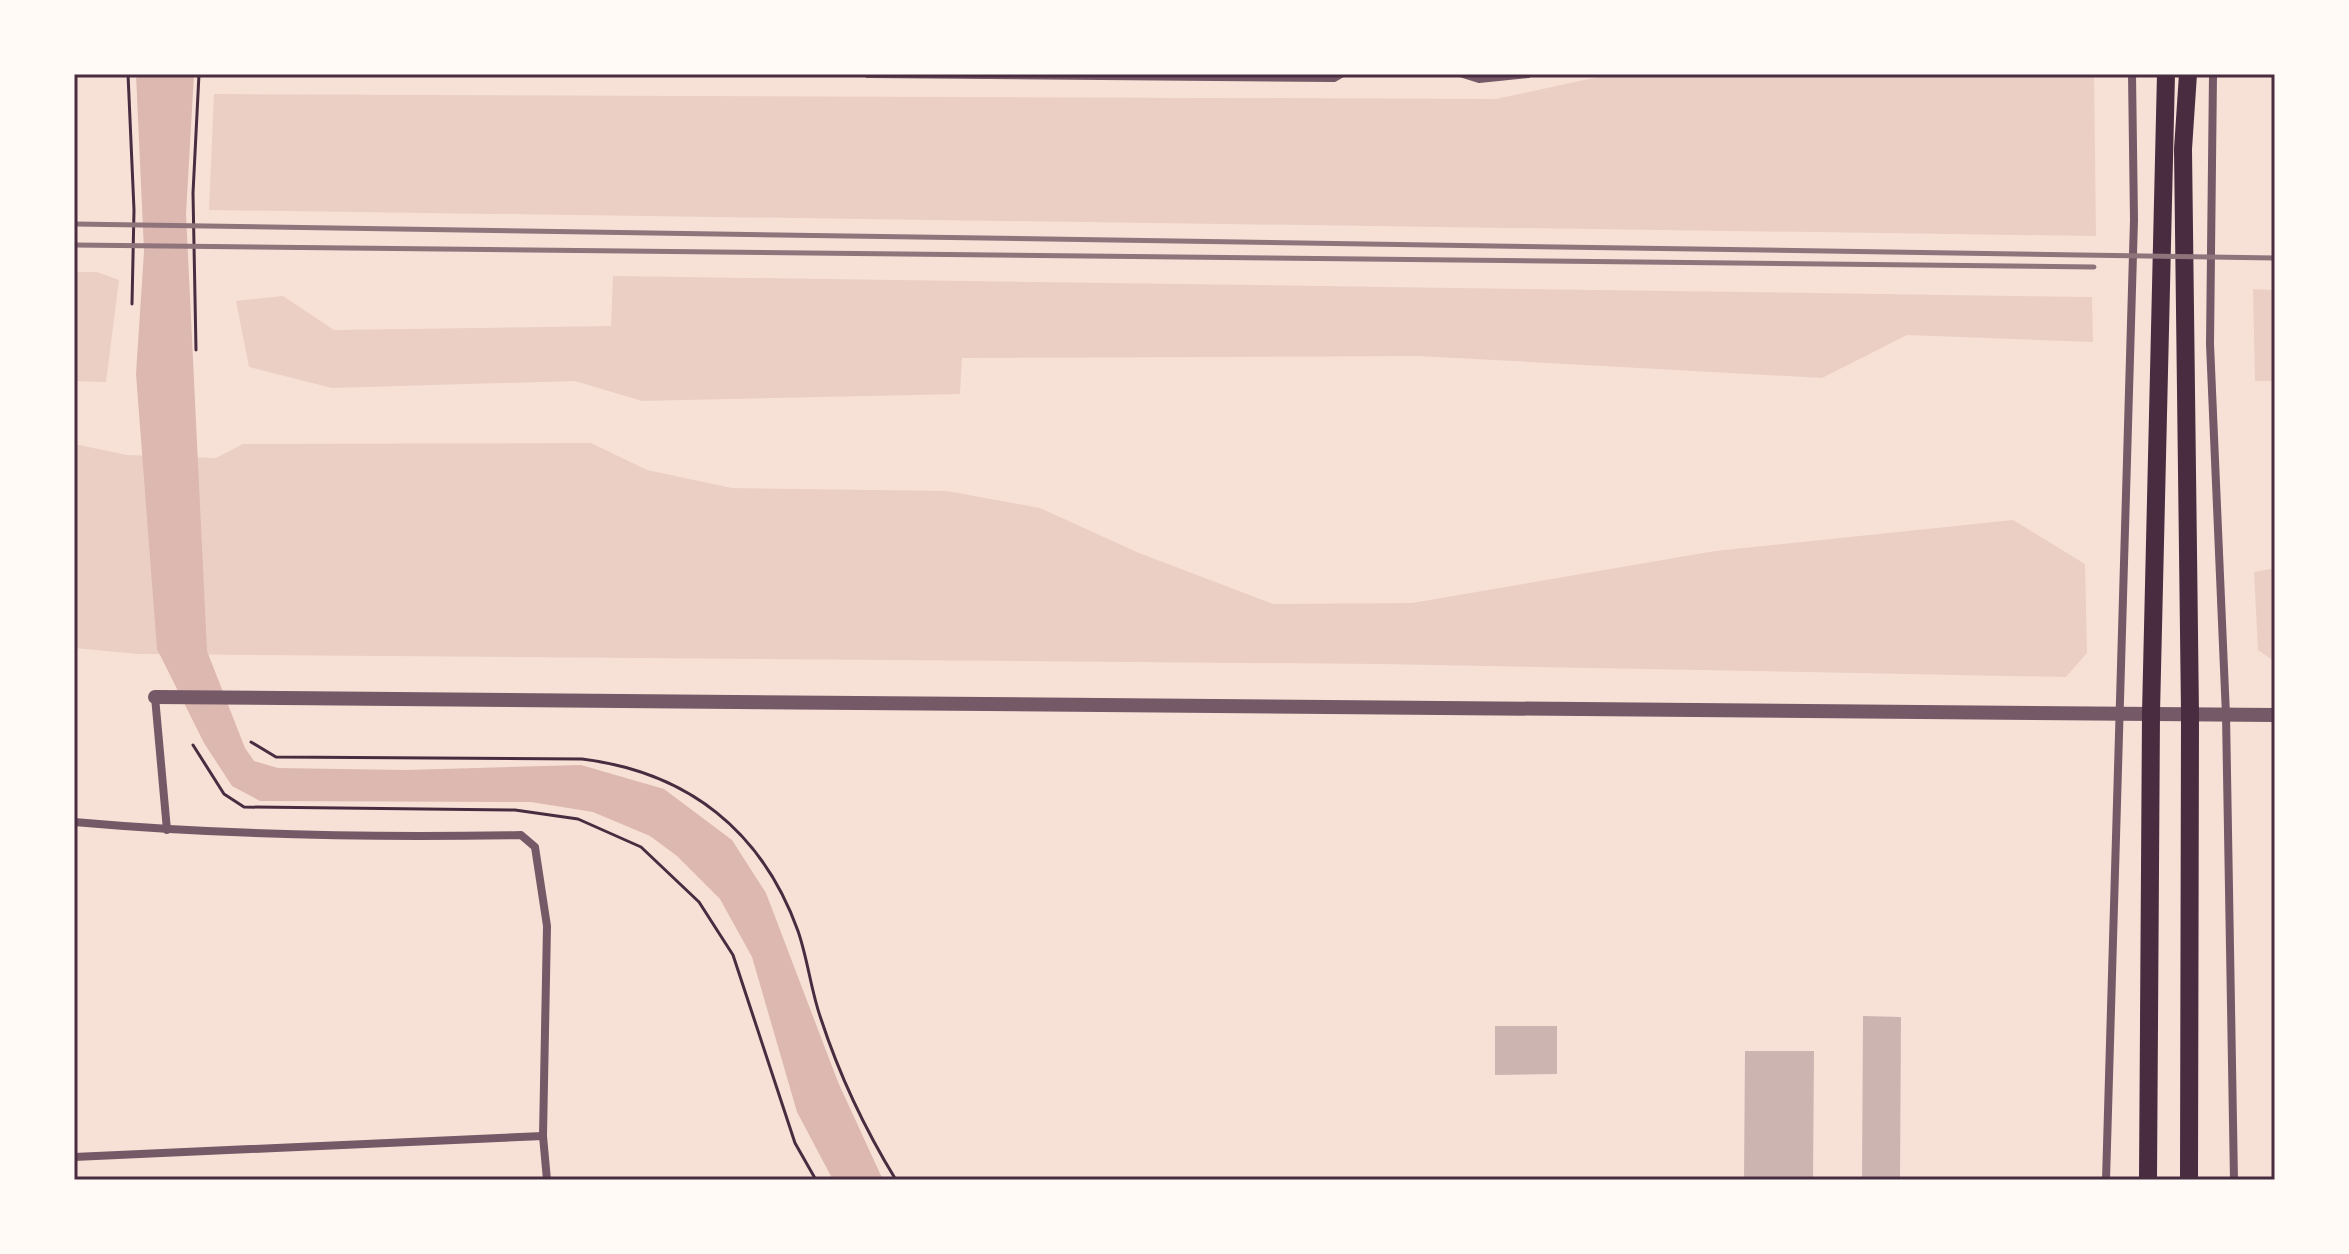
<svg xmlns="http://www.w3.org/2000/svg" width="2349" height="1254" viewBox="0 0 2349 1254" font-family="'Exo 2',sans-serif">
  <rect width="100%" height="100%" fill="#f7e1d7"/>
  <g fill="#ebcfc5">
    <path d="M1612,74H2094L2096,236L209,210L214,94L1496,99Z"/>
    <path d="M74,272H97L119,280L106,382L74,381Z"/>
    <path d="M613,276L2092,297L2093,342L1907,335L1822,378L1419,356L962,358L960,394L642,401L575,381L332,388L249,367L236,301L283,296L334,330L611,326Z"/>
    <path d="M2253,289L2275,290V381H2255Z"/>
    <path d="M591,443L647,470L732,488L947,491L1040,508L1139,553L1273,604L1412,603L1715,551L2013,520L2085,564L2087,653L2066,677L1379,664L139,654L74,648V444L127,455L216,458L243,444Z"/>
    <path d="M2275,568V662L2258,650L2254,572Z"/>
  </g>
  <path fill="#dcb8b0" d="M136,74H194L186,214L207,651L245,748L254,761L278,768L406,770L581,765L664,789L732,840L766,893L838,1082L883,1180H833L797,1112L752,957L720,899L677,856L650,836L593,812L531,802L260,801L232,786L204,743L157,649L136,374L144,251Z"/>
  <g fill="#ccb4b1">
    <path d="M1863,1016L1901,1017L1900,1180H1862Z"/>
    <path d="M1495,1026H1557V1074L1495,1075Z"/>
    <path d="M1745,1051H1814L1813,1180H1744Z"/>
  </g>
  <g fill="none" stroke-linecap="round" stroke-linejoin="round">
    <g stroke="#4a2c40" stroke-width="3">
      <path d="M128,74L134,210L132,304"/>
      <path d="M196,350L193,193L199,74"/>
      <path d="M251,742L276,757L582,759C688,772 762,831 798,931C808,960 811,991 821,1019C839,1074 866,1131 896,1180"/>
      <path d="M193,745L224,794L244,807L515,810L578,819L641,847L699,902L733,955L795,1143L816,1180"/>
    </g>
    <g stroke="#755966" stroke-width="8">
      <path d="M868,74L1334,78L1341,74"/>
      <path d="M1463,74L1479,79L1528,74"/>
      <path d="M2213,74L2210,344L2226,715L2234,1180"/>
      <path d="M155,697L167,830"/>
      <path d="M74,822C223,835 371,838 521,835L535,847L547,926L543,1136L547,1180"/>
      <path d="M74,1157L543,1136"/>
      <path d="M2106,1180L2134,220L2132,74"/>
    </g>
    <path stroke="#755966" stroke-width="14" d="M155,697L2275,715"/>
    <g stroke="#4a2c40" stroke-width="18">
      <path d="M2188,74L2183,149L2190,713L2189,1180"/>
      <path d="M2148,1180L2151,713L2166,74"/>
    </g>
    <g stroke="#8f747c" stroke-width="5">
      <path d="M74,224L2275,258"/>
      <path d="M74,245L2094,267"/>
    </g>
  </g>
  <rect width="2349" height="1254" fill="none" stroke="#fffaf5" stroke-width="152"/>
  <rect x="76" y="76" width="2197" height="1102" fill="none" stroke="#4a2c40" stroke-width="3"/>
</svg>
